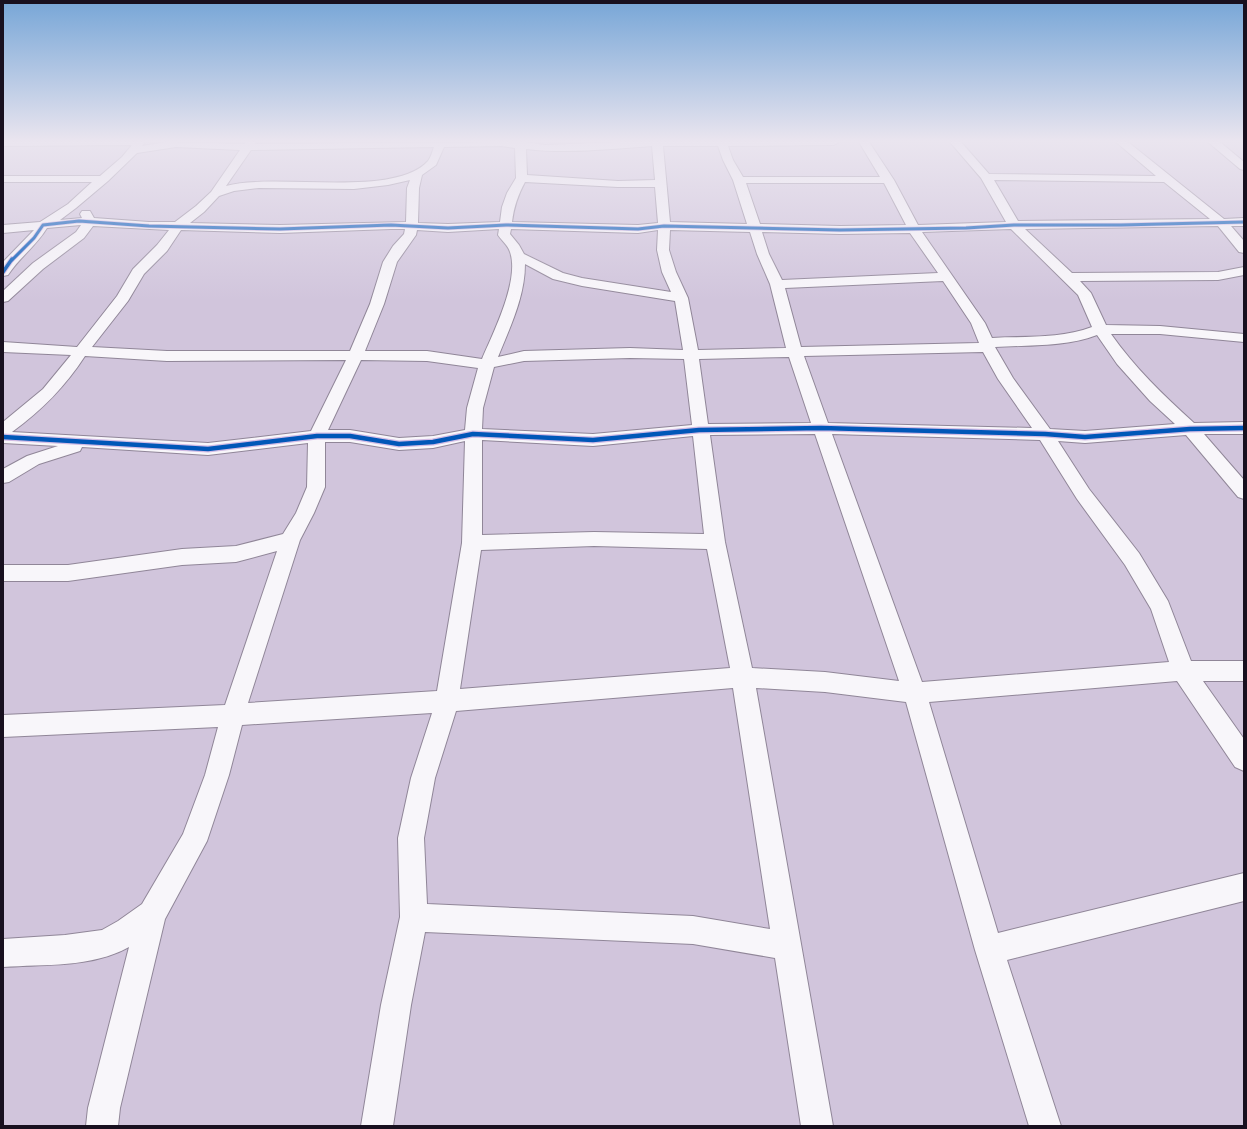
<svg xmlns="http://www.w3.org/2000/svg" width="1247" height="1129" viewBox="0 0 1247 1129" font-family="Figtree,sans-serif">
  <rect width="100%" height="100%" fill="#d1c5dc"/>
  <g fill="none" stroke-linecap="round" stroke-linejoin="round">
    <defs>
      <g id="street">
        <path d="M3,142H145L142,146L166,142L245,144L246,142H256L255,144L525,142L545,145L620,142H839L834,145L728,146L733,160L743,177H880L859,142H869L894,180L918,225L1006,222L981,178L950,142H961L989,174L1156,176L1116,142H1128L1224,219L1244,218V226H1231L1244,241V253L1239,252L1218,226L1025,229L1072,273L1218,272L1244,267V275L1218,280L1080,281L1091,293L1106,325L1160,326L1244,334V342L1160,334H1111C1135,368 1163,395 1194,423L1244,422V434H1204L1244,480V499L1238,497L1186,435L1085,443L1058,441L1089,489L1139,553L1168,601L1191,661H1244V681H1203L1244,739V771L1235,767L1177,681L929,702L998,933L1244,873V901L1007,960L1061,1126H1029L975,950L906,702L825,692L756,688L833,1126H801L775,958L693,944L425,932L411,1005L393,1126H361L381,1005L400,917L398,838L411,778L432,713L242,725L229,775L207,841L165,919L120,1108L118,1126H86L88,1108L129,947C91,968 45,964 3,967V939L65,935L102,930L118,921L142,904L183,834L205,775L218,727L3,737V715L225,705L277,551L236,562L182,565L68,581H3V565H68L182,549L236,546L283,534L296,513L307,487L308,443L208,455L82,447L80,451L39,464L9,482L3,483V469L27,456L58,446L3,443V422L43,389L71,355L3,352V342L77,347L117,296L133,269L157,245L169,230L93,226L84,238L43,269L8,301L3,302V291L33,263L76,232L81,225L47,228C36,246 19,258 8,275L3,276V262L34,230L3,233V225L40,222L68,204L92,182H3V176H100L122,157L132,145L3,146ZM501,146L515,148L516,178L507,193L502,207L500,222L448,224L418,223L419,188L422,175L436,165L444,147ZM652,146L655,180L618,181L527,175L526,149C568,154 610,149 652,146ZM663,146H718L723,160L733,180L747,224L670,222ZM176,147L240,150L211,192L196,206L175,222H149L94,218L90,211H82L80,214L82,218L60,220L76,208L108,181L137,153ZM434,147C432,152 431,157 428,161C394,199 275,172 226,186L251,150ZM410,180L407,188L406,222L280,225L190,223L204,212L219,196L234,191L259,188L354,189L388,185ZM994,180L1164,182L1210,219L1018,221ZM525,182L618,187H655L658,223L638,225L512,222C514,206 518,195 525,182ZM746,183H884L906,225L840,226L760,224ZM391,229H405L404,234L393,246L383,262L370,304L350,351H167L92,347L128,301L144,274L167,251L181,230L280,233ZM499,229L498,235C502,241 508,245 510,252C520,280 493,333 482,359L427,351H365L384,304L397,262L416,235L417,230L448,232ZM511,229L638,233L658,230L657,250L662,272L671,292L582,278L563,273L524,254L519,245L510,234ZM1011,229L1078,295L1092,327C1061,339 1024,336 992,338L985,323L922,232ZM670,230L750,232L757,254L770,284L786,348L698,350L688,298L676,272L669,250ZM762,232L840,234L910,233L938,273L782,280L769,254ZM525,264L553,279L582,286L675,301L683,350L630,348L524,351L498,357C510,327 525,297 525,264ZM943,281L971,323L979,343L801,347L785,288ZM1097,335L1117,364L1150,401L1175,424L1085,431L1050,429L1013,378L995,347C1029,345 1066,347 1097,335ZM983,352L998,379L1032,428L828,423L804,356ZM85,356L167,361L346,360L311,431L208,443L12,432C42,410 65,387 85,356ZM789,357L811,423L708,424L699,359ZM630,358L684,359L692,425L593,434L482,429L483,408L494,367L524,361ZM361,360L427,361L478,368L467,408L465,430L433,436L399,438L350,430H328ZM815,434L899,681L825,672L752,668L725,542L710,435ZM832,434L1040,440L1077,499L1125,565L1151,609L1169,662L922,682ZM693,436L704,534L594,532L482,535V440L593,446ZM465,441L462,543L437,691L248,703L300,540L314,513L325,487V442H350L399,450L433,448ZM594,546L707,549L730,668L460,689L481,550ZM733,688L770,929L693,916L427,904L424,838L435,778L456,711Z"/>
        <path d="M1208,142H1220L1244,162V170L1240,169Z"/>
      </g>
    </defs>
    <use href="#street" stroke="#908698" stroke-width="2"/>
    <use href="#street" fill="#f8f6fa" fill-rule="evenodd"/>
    <defs>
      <path id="cycleway-far2" d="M12,260L34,238L43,225L79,221L149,226L280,229L391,225L448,228L506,225L638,229L664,226L840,230L966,228L1014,225H1121L1244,222"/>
      <path id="cycleway-far1" d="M3,272L12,259"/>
      <path id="cycleway" d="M3,437L208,449L317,436H350L399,444L433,442L473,434L593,440L699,430L821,428L1045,434L1085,437L1190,429L1244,428"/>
    </defs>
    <use href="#cycleway-far2" stroke="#d2bce5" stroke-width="4.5"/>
    <use href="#cycleway-far1" stroke="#d2bce5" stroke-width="5.5"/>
    <use href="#cycleway" stroke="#d2bce5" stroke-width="7"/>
    <use href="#cycleway-far2" stroke="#0057b8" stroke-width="3"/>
    <use href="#cycleway-far1" stroke="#0057b8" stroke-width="3.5"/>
    <use href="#cycleway" stroke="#0057b8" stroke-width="4.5"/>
  </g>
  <linearGradient id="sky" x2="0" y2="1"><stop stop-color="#77a6d7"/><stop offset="0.47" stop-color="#eae5ef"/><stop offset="1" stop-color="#eae5ef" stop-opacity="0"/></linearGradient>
  <rect width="1247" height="300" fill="url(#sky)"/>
  <rect width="1247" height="1129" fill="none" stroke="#18101f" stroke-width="8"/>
</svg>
